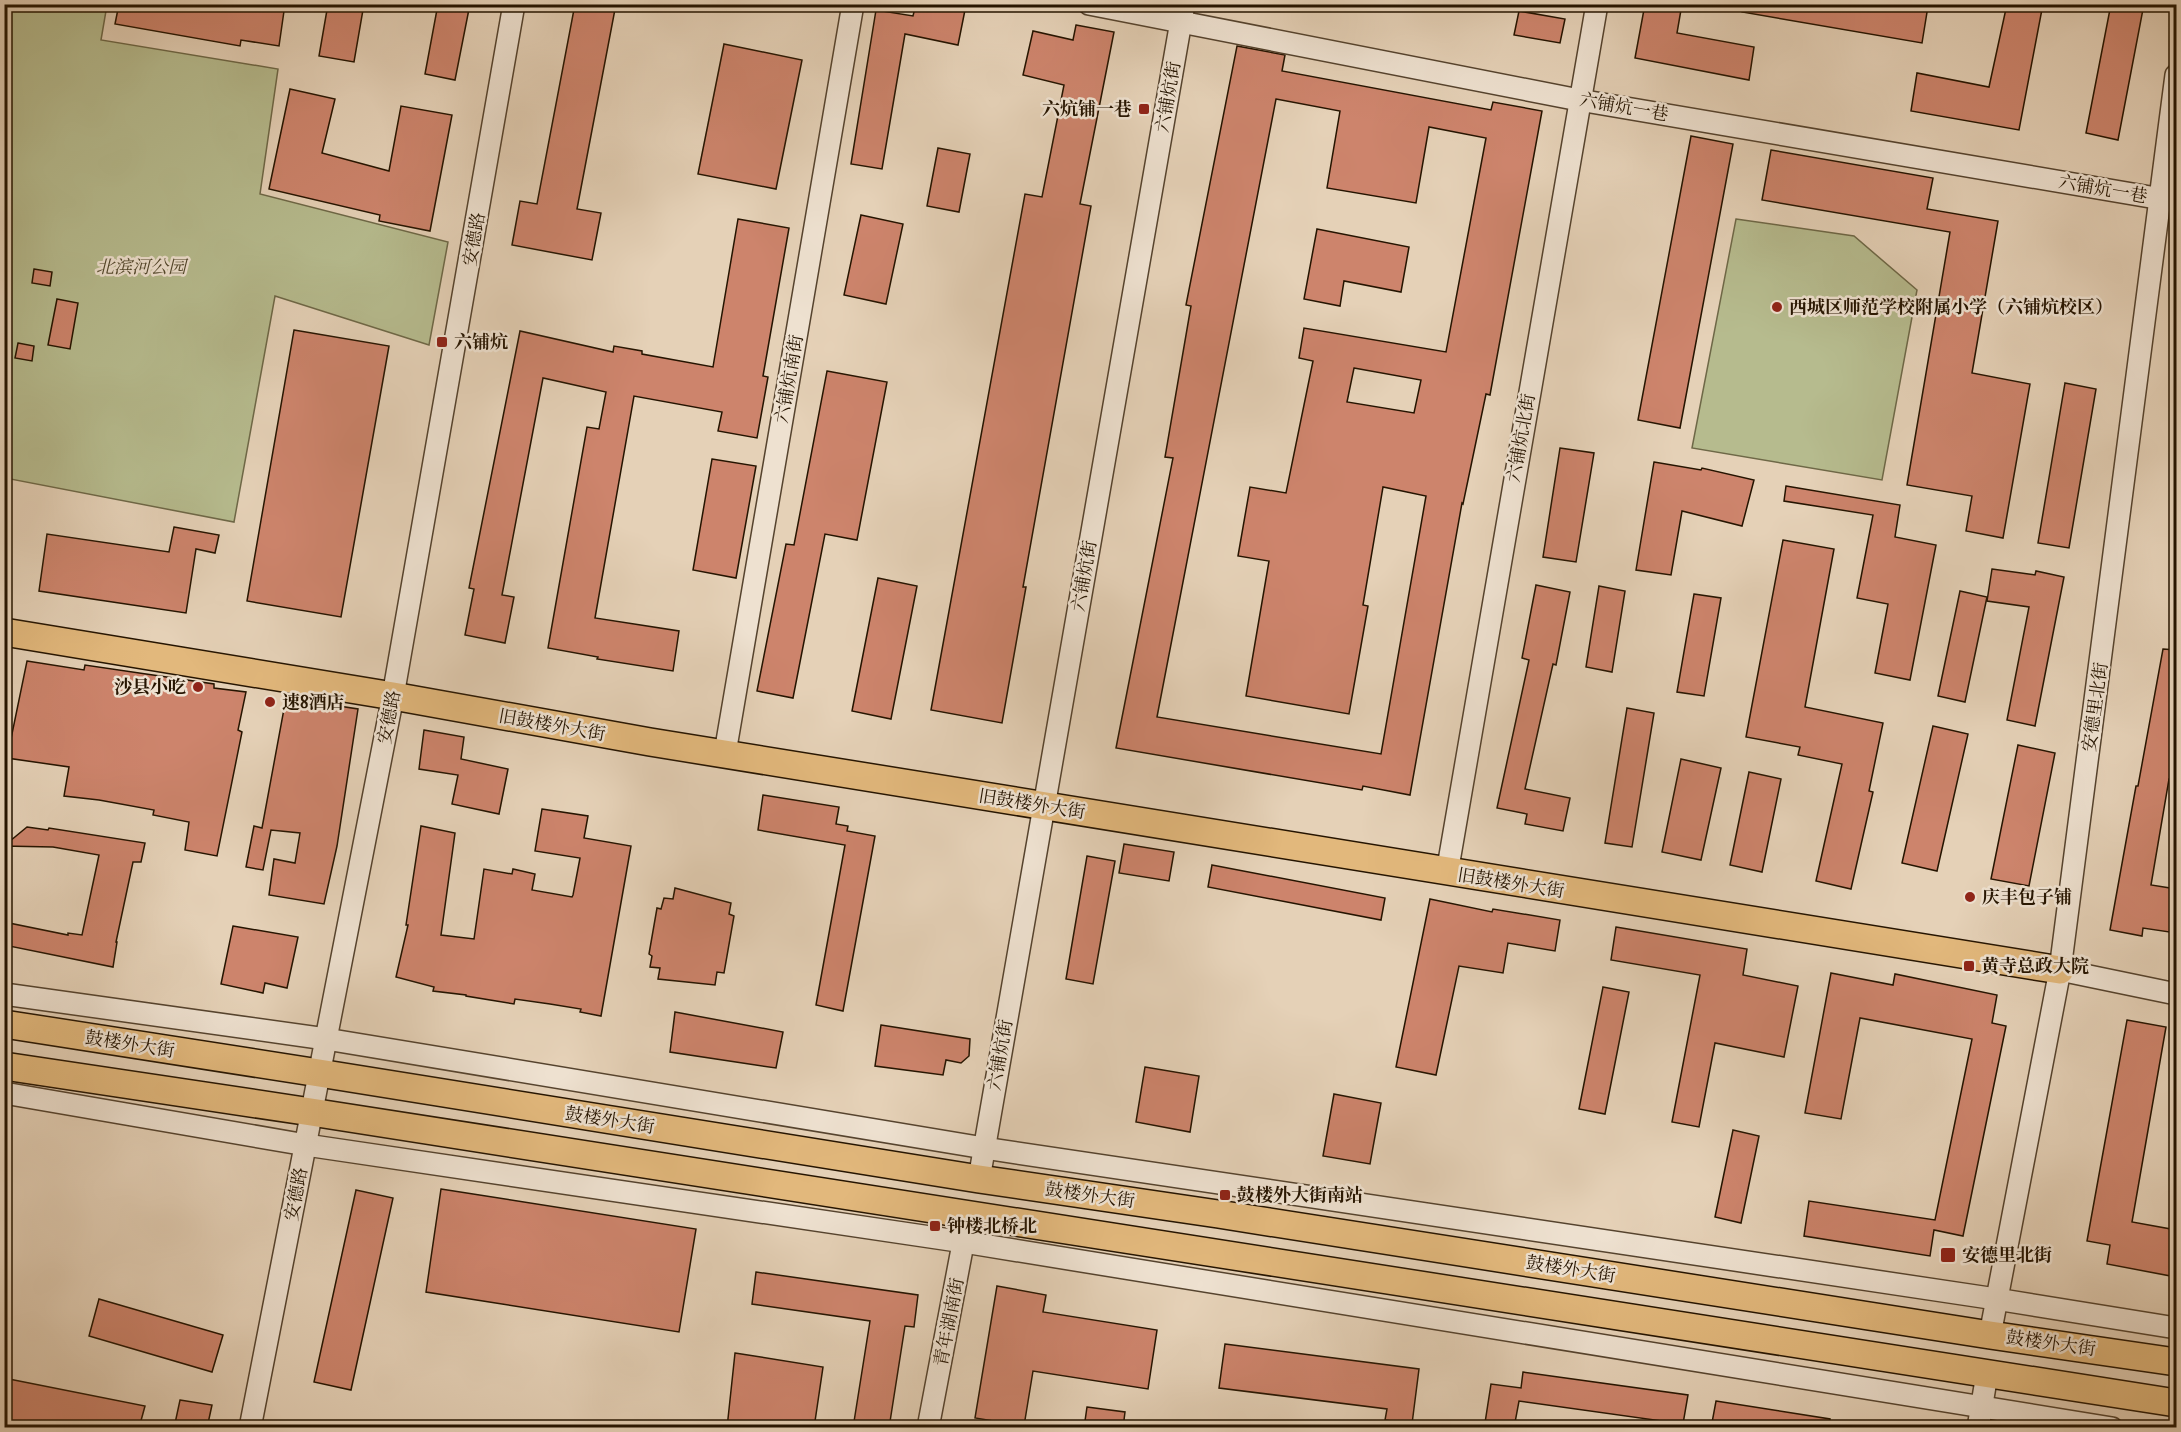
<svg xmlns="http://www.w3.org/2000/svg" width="2181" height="1432" viewBox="0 0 2181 1432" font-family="'IM FELL Double Pica','Noto Serif SC',serif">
  <rect width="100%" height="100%" fill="#e5d1b7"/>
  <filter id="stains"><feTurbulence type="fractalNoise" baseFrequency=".00333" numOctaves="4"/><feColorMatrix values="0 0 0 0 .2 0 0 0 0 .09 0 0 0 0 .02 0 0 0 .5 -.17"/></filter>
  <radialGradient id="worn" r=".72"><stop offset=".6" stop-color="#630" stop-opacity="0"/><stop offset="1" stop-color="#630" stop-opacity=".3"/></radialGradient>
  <g fill="#b6bb8e" stroke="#6e6847" stroke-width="1.5">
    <path d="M4,5H107L101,40L278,69L260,194L448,242L429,345L275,296L234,522L5,478Z"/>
    <path d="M1736,219L1854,236L1917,290L1882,480L1692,448Z"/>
  </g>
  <g fill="#cd846c" stroke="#251400" stroke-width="1.5" fill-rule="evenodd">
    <path d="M119,4H285L279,46L241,40L240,46L115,24Z"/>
    <path d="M328,4H364L354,62L319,56Z"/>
    <path d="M438,4H470L455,80L425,74Z"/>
    <path d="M575,4H616L577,209L601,213L592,260L512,245L520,201L537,204Z"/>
    <path d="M916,4H940L965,10L958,45L905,34L882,169L851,164L876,10L913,16Z"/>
    <path d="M1645,4H1682L1677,33L1754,47L1749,80L1635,58Z"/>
    <path d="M1743,4H1919L1928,6L1922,43L1742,12Z"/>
    <path d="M2007,4H2043L2019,130L1911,111L1917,73L1989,87Z"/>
    <path d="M2111,4H2144L2118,140L2086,133Z"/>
    <path d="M1519,11L1565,19L1560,43L1514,35Z"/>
    <path d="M1076,25L1114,32L1080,204L1091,206L1023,587H1026L1002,723L931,710L1025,194L1042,197L1064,85L1023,75L1033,31L1073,40Z"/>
    <path d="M724,44L802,60L776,189L698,174Z"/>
    <path d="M1237,46L1285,55L1282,71L1491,110L1493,102L1542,111L1490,395L1486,394L1463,504L1462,503L1410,795L1363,786L1362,790L1116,748L1173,458L1165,457L1191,306L1186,305ZM1276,99L1340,111L1327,188L1416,203L1429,127L1486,138L1446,352L1304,328L1299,358L1313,361L1286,493L1250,487L1238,556L1269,561L1246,696L1349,714L1368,606L1363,605L1383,487L1426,496L1381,754L1157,717ZM1354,368L1421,380L1414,413L1347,402Z"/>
    <path d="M290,89L335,99L322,153L389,171L401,106L452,115L430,231L379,221L380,215L269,189Z"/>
    <path d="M1691,136L1733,144L1680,428L1638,420Z"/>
    <path d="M938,148L970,154L959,212L927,206Z"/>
    <path d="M1771,150L1933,178L1927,209L1998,221L1972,373L2030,384L2003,538L1966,531L1972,496L1907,485L1950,232L1762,200Z"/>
    <path d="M861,215L903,224L886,304L844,295Z"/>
    <path d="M738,219L789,228L763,376L768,377L757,438L718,431L722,412L634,396L595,618L679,631L673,671L597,659L598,657L548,648L587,427L599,429L606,392L543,378L502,595L514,597L505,643L465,635L474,589L469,588L520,331L613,352L614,346L642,351V354L713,367Z"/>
    <path d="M1317,229L1409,247L1401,292L1344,281L1340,306L1304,299Z"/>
    <path d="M34,269L52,272L50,286L32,283Z"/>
    <path d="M57,299L78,303L70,349L48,345Z"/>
    <path d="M294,330L389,346L341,617L247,601Z"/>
    <path d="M18,343L34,346L32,361L15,358Z"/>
    <path d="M827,371L887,382L857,540L825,534L793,698L757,691L786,544L794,545Z"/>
    <path d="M2065,383L2096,389L2069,548L2038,543Z"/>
    <path d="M1560,448L1594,453L1576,562L1543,557Z"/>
    <path d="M712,459L756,466L736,578L693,570Z"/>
    <path d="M1654,462L1701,470L1702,468L1754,480L1742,526L1682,511L1671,575L1636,570Z"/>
    <path d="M1786,486L1900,505L1895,537L1936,545L1910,680L1875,673L1888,604L1857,598L1873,515L1784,501Z"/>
    <path d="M174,527L219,535L215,553L196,549L186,613L39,591L47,534L169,552Z"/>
    <path d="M1783,540L1834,549L1805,707L1883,723L1869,791L1873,792L1851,889L1816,881L1842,764L1798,755L1800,747L1746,737Z"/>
    <path d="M1992,569L2035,575L2036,571L2064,577L2035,726L2007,720L2029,607L1987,601Z"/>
    <path d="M878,578L917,586L891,719L852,711Z"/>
    <path d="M1536,585L1570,592L1556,665L1553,664L1525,789L1570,798L1563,831L1525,824L1527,814L1497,808L1529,660L1522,658Z"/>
    <path d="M1599,586L1625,591L1612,672L1586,667Z"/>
    <path d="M1960,591L1987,597L1965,702L1938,696Z"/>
    <path d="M1694,594L1721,598L1704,696L1677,692Z"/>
    <path d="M2163,649L2176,650V780L2169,779L2151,885L2176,889V933L2143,928L2142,936L2110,930L2136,786H2138Z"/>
    <path d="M27,661L84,670L85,665L214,684V688L246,692L238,730L242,732L217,856L185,850L189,822L153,815L154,810L99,800L64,796L69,767L7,758Z"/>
    <path d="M286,698L358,709L337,846L324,904L269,895L274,859L295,863L300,833L271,830L263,870L246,867L254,826L262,828Z"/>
    <path d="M1627,708L1654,713L1632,847L1605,843Z"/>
    <path d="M1933,726L1968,734L1937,871L1902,863Z"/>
    <path d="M424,730L464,737L461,759L508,769L499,814L452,804L458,775L419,769Z"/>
    <path d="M2018,745L2055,753L2029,886L1991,879Z"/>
    <path d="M1681,759L1721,768L1701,860L1662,852Z"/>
    <path d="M1749,772L1781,779L1762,872L1730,865Z"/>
    <path d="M763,795L839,807L836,824L848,826L847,831L875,836L843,1011L816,1005L845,845L758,830Z"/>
    <path d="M542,809L588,816L584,838L631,846L601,1016L580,1012L581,1009L550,1004L515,999L514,1004L466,996V995L433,991L434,987L396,977L408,925H406L421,826L455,833L441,935L474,939L484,869L512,874L513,869L535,874L532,890L572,897L573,895L580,858L535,851Z"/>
    <path d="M27,827L48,830L49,828L145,843L141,862H133L116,942H117L113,967L4,945V922L68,935V933L82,935L99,855L53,847L4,846Z"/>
    <path d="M1124,844L1174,852L1169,881L1119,873Z"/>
    <path d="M1087,856L1115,861L1093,984L1066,979Z"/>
    <path d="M1212,865L1385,898L1381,920L1208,887Z"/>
    <path d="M675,888L731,903L729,914L734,916L724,973L717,972L715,985L658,979L660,968L650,967L652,956L649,954L657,908L661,909L664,898L673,899Z"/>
    <path d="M1430,899L1492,912L1493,909L1560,920L1555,951L1508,943L1503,973L1459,966L1436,1075L1396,1067Z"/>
    <path d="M233,926L298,937L287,988L265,983L263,993L221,984Z"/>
    <path d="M1616,927L1747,949L1743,975L1798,986L1784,1057L1715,1043L1699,1127L1672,1122L1700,975L1611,960Z"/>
    <path d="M1831,973L1893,985L1895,974L1997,995L1992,1023L2006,1026L1963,1236L1934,1230L1930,1256L1804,1236L1809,1201L1935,1220L1972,1039L1860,1018L1841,1119L1805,1113Z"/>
    <path d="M1603,987L1629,992L1605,1114L1579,1109Z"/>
    <path d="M675,1012L783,1032L776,1068L670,1052Z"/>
    <path d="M2127,1020L2166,1027L2132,1222L2176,1230V1277L2107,1264L2110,1245L2087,1241Z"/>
    <path d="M881,1025L970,1039L969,1056L961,1063L946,1060L943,1075L875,1066Z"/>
    <path d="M1145,1067L1199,1076L1190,1132L1136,1122Z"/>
    <path d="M1334,1094L1381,1103L1370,1164L1323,1156Z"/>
    <path d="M1733,1130L1759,1136L1741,1223L1715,1217Z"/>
    <path d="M441,1189L696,1229L679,1332L426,1292Z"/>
    <path d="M356,1190L393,1198L351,1390L314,1382Z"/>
    <path d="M756,1272L918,1295L914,1327L905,1326L889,1428H853L870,1321L752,1304Z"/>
    <path d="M997,1286L1046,1295L1043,1312L1157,1330L1148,1389L1033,1371L1024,1426L975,1418Z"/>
    <path d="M99,1299L223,1335L212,1372L89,1336Z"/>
    <path d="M1225,1344L1419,1369L1412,1424L1385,1420L1387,1409L1219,1388Z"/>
    <path d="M735,1353L823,1367L814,1428H727Z"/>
    <path d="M1523,1372L1688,1395L1683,1424L1519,1401L1514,1428L1485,1423L1491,1384L1521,1388Z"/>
    <path d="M4,1378L145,1406L139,1428H4Z"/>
    <path d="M180,1400L212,1405L207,1428H174Z"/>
    <path d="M1716,1401L1830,1419L1829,1428H1711Z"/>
    <path d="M1087,1407L1125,1412L1123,1428H1084Z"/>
  </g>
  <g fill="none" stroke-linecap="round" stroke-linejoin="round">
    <defs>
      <g id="minor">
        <path d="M1089,4L1579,100L2162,199"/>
        <path d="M725,753L853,4"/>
        <path d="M1447,873L1597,4"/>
        <path d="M2060,970L2176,994"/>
        <path d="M4,994L326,1039L984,1148L1996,1299L2176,1328"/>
        <path d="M4,1093L306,1145L964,1242L2112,1428"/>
        <path d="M979,1179L1184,4"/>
        <path d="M1990,1335L2060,970L2176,75"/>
        <path d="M250,1428L393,696L514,4"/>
        <path d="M928,1428L966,1228"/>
        <path d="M1978,1428L1987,1374"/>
      </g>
      <g id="major">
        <path d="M4,632L393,696L650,742L2060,970"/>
        <path d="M4,1024L319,1073L979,1179L1218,1214L1990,1335L2176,1362"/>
        <path d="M4,1066L311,1112L2176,1403"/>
      </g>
    </defs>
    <use href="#minor" stroke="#55432e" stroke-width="24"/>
    <use href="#major" stroke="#251400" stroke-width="30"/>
    <use href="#minor" stroke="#eee1d0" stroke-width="21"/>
    <use href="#major" stroke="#e2b87c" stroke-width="27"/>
  </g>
  <g fill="#8f2418" stroke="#eee1d0" stroke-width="2">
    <rect x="1138" y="103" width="12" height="12" rx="3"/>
    <circle cx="1777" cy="307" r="6"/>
    <rect x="436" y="336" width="12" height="12" rx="3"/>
    <circle cx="198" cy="687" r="6"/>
    <circle cx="270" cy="702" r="6"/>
    <circle cx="1970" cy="897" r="6"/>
    <rect x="1963" y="960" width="12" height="12" rx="3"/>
    <rect x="1219" y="1189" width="12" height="12" rx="3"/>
    <rect x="929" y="1220" width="12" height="12" rx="3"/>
    <rect x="1940" y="1247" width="16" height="16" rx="3"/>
  </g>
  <g text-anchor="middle" stroke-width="5" stroke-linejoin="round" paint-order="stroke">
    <g font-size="18" fill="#251400" stroke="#eee1d0">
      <text transform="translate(1168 97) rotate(-80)" y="6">六铺炕街</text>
      <text transform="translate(1624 107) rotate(10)" y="6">六铺炕一巷</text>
      <text transform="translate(2103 189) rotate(10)" y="6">六铺炕一巷</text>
      <text transform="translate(474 239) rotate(-80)" y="6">安德路</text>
      <text transform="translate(789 379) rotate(-80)" y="6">六铺炕南街</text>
      <text transform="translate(1521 438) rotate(-80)" y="6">六铺炕北街</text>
      <text transform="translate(1084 576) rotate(-80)" y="6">六铺炕街</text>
      <text transform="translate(2095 707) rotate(-82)" y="6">安德里北街</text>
      <text transform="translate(389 717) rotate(-79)" y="6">安德路</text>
      <text transform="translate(552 725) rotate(10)" y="6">旧鼓楼外大街</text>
      <text transform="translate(1032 804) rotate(9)" y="6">旧鼓楼外大街</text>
      <text transform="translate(1511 883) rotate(9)" y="6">旧鼓楼外大街</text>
      <text transform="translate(130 1044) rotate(9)" y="6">鼓楼外大街</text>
      <text transform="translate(1000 1055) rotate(-80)" y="6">六铺炕街</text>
      <text transform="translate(610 1120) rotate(9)" y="6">鼓楼外大街</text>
      <text transform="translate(296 1194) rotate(-79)" y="6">安德路</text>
      <text transform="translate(1090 1195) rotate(8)" y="6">鼓楼外大街</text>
      <text transform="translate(1571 1269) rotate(9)" y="6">鼓楼外大街</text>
      <text transform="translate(949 1322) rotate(-79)" y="6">青年湖南街</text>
      <text transform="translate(2051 1343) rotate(8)" y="6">鼓楼外大街</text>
    </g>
    <g font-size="18" font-weight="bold" fill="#251400" stroke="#eee1d0" text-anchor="start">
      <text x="1132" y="115" text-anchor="end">六炕铺一巷</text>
      <text x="1789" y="313">西城区师范学校附属小学（六铺炕校区）</text>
      <text x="454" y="348">六铺炕</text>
      <text x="186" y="693" text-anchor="end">沙县小吃</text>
      <text x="282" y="708">速8酒店</text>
      <text x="1982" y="903">庆丰包子铺</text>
      <text x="1981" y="972">黄寺总政大院</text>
      <text x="1237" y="1201">鼓楼外大街南站</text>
      <text x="947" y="1232">钟楼北桥北</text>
      <text x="1962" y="1261">安德里北街</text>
    </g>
    <g font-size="18" font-style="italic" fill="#50462b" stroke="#eee1d0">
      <text x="141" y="273">北滨河公园</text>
    </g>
  </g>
  <rect width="2181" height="1432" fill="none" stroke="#e5d1b7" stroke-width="24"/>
  <rect x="6" y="6" width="2169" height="1420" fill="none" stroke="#251400" stroke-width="3"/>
  <rect x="12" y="12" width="2157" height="1408" fill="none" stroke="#251400" stroke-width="1.5"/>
  <rect width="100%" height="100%" filter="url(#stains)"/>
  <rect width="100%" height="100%" fill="url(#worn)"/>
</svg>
